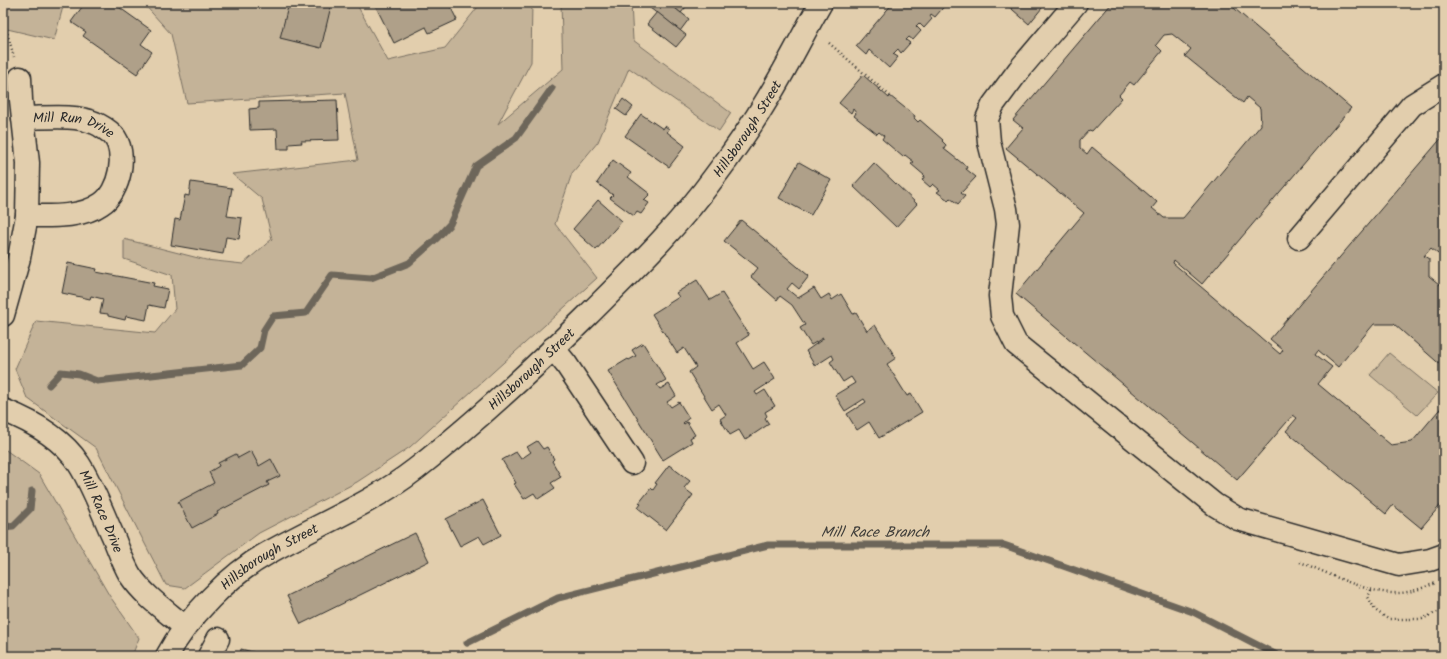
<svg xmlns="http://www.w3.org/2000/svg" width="1447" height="659" viewBox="0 0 1447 659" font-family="Kalam,sans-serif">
  <rect width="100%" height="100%" fill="#e2cead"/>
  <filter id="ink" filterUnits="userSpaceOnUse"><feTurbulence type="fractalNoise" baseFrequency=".025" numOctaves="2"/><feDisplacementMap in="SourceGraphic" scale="8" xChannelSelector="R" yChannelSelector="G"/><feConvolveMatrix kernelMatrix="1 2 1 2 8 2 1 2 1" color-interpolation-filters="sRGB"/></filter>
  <g filter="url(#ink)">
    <g fill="#c4b398" stroke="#786f62">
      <path d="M3,3H64L54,40L3,28Z"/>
      <path d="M143,3H356L388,61L445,48L481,3H532L531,62L498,124L563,69L561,3H631L633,40L731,113L719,131L629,68L598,142L572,173L555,224L597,278L410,447L357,482L259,533L185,588L166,585L96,448L27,398L15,369L36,321L155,333L175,309L172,275L124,259V239L206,260L243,264L272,239L262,199L232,174L358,160L345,93L187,103L171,34Z"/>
      <path d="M1389,353L1438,393L1417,415L1370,375Z"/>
      <path d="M3,448L39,474L109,595L139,638L132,656H3Z"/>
    </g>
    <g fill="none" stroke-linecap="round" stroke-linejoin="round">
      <g stroke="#6d665a" stroke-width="7">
        <path d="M49,385L61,372L79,374L97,381L242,365L260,348L264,330L273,316L306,313L332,275L371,278L409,263L436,239L450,224L476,166L516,138L552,88"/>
        <path d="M3,527L13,526L30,509L32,491"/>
        <path d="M467,643L558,598L768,545H1004L1193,612L1279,656"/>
      </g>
    </g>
    <g fill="#afa089" stroke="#2b2b2b" fill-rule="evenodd">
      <path d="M85,3H113L151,30L141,44L152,52L137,74L83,36L86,32L71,22Z"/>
      <path d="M289,3H320L331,6L321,48L280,38Z"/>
      <path d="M374,3H439L441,7L449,4L457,20L429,33L426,27L394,43Z"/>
      <path d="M654,3H669L689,19L680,31L650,8Z"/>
      <path d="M669,3H689L681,13Z"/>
      <path d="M893,3H947L935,17L931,14L930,16L932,19L924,28L919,23L916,26L921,31L913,40L909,37L906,40L910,43L901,53L898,49L893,54L898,57L889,68L869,50L866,55L856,46L867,33L868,34L869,32V31Z"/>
      <path d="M1005,3H1046L1029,24Z"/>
      <path d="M1112,3H1228L1351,108L1202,284L1174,260L1173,263L1280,354L1283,350L1270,339L1444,135V247L1438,254L1431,248L1424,256L1429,259V276L1444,288V368L1394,324H1374L1338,367L1318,350L1315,354L1332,367L1318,384L1391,445L1412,442L1444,404V501L1421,528L1393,505L1386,514L1286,431L1297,418L1293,415L1237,480L1016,294L1084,213L1006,148L1023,128L1013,120ZM1172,34L1191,49L1185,56L1243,103L1247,97L1260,108L1261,125L1183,218H1164L1152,208L1157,202L1092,147L1087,154L1080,148V140L1089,130L1092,131L1122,98L1119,95L1130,82L1134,85L1162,51L1156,45L1164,35Z"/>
      <path d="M657,12L686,35L676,47L647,24Z"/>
      <path d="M863,75L889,98L890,96L915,116L914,118L918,122L920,120L943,140L942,141L946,145L944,149L967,167L966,169L976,177L961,193L965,196L958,204L950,198L948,200L937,192L940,190L933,184L930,187L922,180L925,176L911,164L914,162L905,155L903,157L882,139L884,136L879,132L877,134L854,116L856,113L853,109L851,113L839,103Z"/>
      <path d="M623,99L633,107L626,116L616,109Z"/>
      <path d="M337,100L339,140L301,141L302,143L289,144V149H278L277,129L250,130L249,109L259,108V102Z"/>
      <path d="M641,114L663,129L665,126L669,129L667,132L685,146L669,167L625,136Z"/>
      <path d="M613,160L631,173L628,177L650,194L644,200L649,203L641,214L637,212L634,216L610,198L613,195L597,183Z"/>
      <path d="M799,162L831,180L811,215L779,198Z"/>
      <path d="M874,163L917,204L896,227L853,186Z"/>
      <path d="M191,182L232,188L227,216L242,218L239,239L226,237L223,254L171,245L175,219L180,220L185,195L189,196Z"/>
      <path d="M598,200L622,221L596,250L573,229Z"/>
      <path d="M741,220L809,276L799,289L792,283L787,289L798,298L814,288L821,299L829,294L832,300L841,294L853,314L856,313L867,331L875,325L896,358L887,364L907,396L911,394L922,412L879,438L869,422L857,430L847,414L866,402L864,399L845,411L835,395L855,383L851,377L843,382L830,362L834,359L832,355L815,366L806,351L823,339V338L811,345L800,328L805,325L792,305L780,296L777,300L751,277L758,268L724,241Z"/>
      <path d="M68,263L97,269L96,272L154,283L153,286L168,289L164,308L149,305L146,320L126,316L125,320L108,316V314L100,313L103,299L91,296L90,299L62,293Z"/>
      <path d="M697,280L710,300L722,293L749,335L737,343L753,369L764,362L775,379L755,392L757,395L765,390L775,406L765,412L767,416L765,418L769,424L745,440L739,430L730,435L720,419L726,415L719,404L712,409L689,372L696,367L684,348L677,353L652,314L679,297L676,293Z"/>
      <path d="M643,343L666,380L657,385L660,389L669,384L676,396L667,402L671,407L679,402L689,418L683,423L684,424L687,422L695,435L690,438L692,442L663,460L608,371L628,359L629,360L636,356L632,350Z"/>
      <path d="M537,441L543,449L547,447L554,459L552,461L561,477L551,483L555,488L538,499L534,493L524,499L514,484L516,483L502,460L516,452L521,459L531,452L527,447Z"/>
      <path d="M251,451L259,466L271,459L280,476L267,482L269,485L217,512L218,514L192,528L178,502L214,483L209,472L219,466L218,463L236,454L238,458Z"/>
      <path d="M669,465L690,481L684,488L693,495L666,530L638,508L641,504L639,503L651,488L653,490L657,484L655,483Z"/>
      <path d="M483,500L501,535L484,544L479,536L460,546L446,519Z"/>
      <path d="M415,533L429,561L301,624L287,596Z"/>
      <path d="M241,649L268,656H240Z"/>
    </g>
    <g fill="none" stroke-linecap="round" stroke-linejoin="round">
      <defs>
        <g id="minor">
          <path d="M1076,3L1019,70L993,105L987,119L989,142L1006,209L1008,224L1000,296L1002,316L1016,344L1215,505L1238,519L1399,565L1430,560L1444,555"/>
          <path id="s1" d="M23,118C45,118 75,114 95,123C100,125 109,131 113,135C128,152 120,192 101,204C81,218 51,216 27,216"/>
          <path d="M1299,238L1412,105L1444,85"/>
          <path d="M3,315L19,258L27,216L28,163L21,100L20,78"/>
          <path d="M553,348L566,364L632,463"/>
          <path id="s2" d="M3,410C31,421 62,438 79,464C93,486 102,512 113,536C118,548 123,563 130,575C144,596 166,611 185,627"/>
          <path id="s3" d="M167,656C187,618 230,574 268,553C317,525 371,504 416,469C476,422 533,369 588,315C632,271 678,227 715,176C734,151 752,125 768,98C787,67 803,34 821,3"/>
          <path d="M209,656L218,639"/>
        </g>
      </defs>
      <use href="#minor" stroke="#2b2b2b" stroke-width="25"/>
      <g stroke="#2b2b2b" stroke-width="2.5" stroke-dasharray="1 3" stroke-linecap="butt">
        <path d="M3,18L14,57"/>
        <path d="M829,43L890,96"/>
        <path d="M1300,562C1329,573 1369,595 1400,593C1413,592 1425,587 1436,583"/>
        <path d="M1371,590L1368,597L1375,610L1388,619H1422L1444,609"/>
      </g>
      <use href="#minor" stroke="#e2cead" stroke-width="22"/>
    </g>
  </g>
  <g text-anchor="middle" stroke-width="3" stroke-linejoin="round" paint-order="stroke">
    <g font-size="14" fill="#2b2b2b" stroke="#e2cead">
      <text dy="5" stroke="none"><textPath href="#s3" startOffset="793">Hillsborough Street</textPath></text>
      <text dy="5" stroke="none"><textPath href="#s1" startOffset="52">Mill Run Drive</textPath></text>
      <text dy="5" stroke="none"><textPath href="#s3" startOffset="469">Hillsborough Street</textPath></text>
      <text dy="5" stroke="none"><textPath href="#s2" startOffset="147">Mill Race Drive</textPath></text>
      <text dy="5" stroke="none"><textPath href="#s3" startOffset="145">Hillsborough Street</textPath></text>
    </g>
    <g font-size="15" font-style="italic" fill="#413f3b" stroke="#e2cead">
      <text x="875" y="537">Mill Race Branch</text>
    </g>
  </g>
  <rect width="1447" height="659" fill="none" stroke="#e2cead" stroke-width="16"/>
  <rect x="8" y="8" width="1431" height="643" fill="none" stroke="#2b2b2b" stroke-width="1.5" filter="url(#ink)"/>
</svg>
